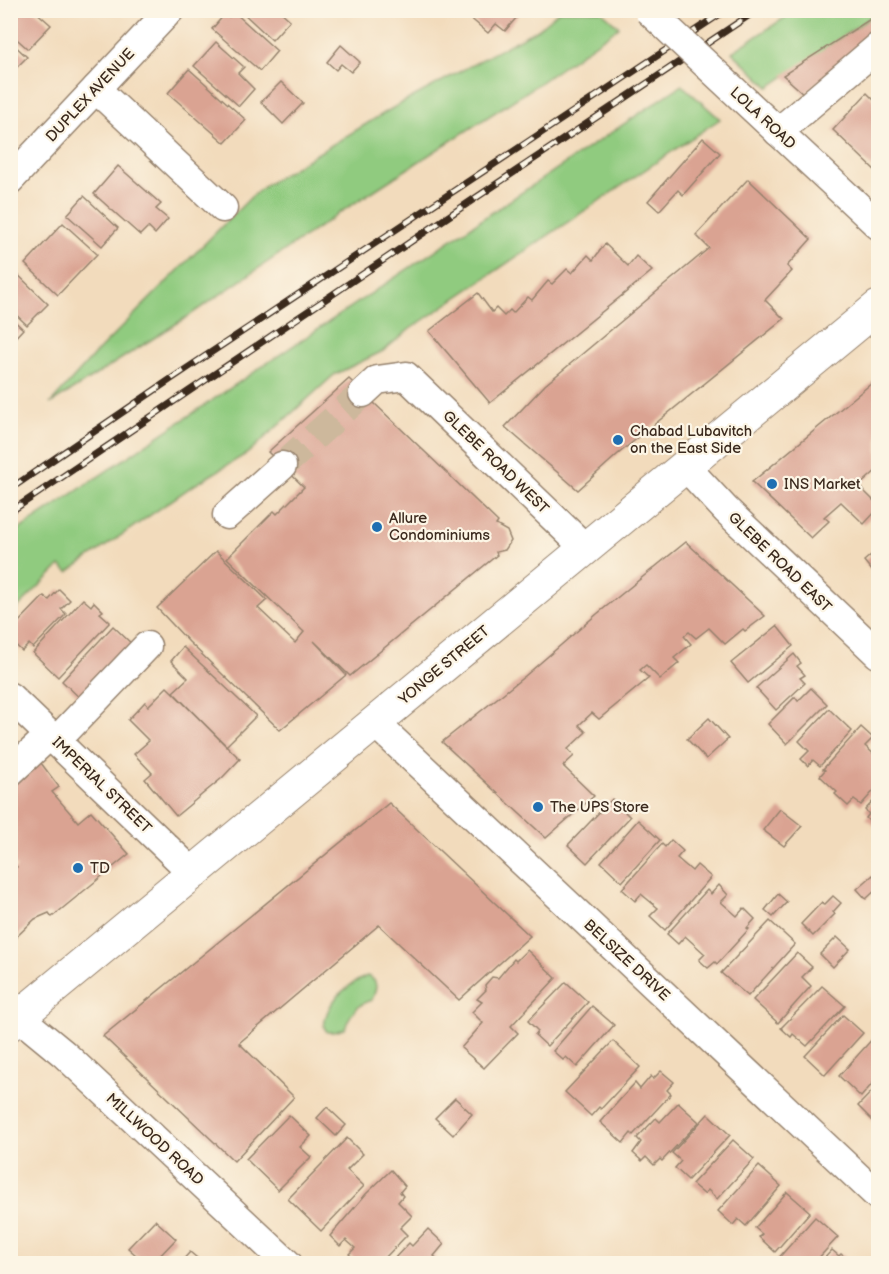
<svg xmlns="http://www.w3.org/2000/svg" width="889" height="1274" viewBox="0 0 889 1274" font-family="'Balsamiq Sans',sans-serif">
  <rect width="100%" height="100%" fill="#fcf5e5"/>
  <filter id="ink" filterUnits="userSpaceOnUse"><feTurbulence type="fractalNoise" baseFrequency=".0167" numOctaves="2"/><feDisplacementMap in="SourceGraphic" scale="12" xChannelSelector="R" yChannelSelector="G"/><feConvolveMatrix kernelMatrix="1 2 1 2 8 2 1 2 1" color-interpolation-filters="sRGB"/></filter>
  <filter id="wash" filterUnits="userSpaceOnUse"><feTurbulence type="fractalNoise" baseFrequency=".008" numOctaves="4" result="noise"/><feDisplacementMap in="SourceGraphic" scale="24" xChannelSelector="R" yChannelSelector="G"/><feGaussianBlur stdDeviation="1.35" result="paint"/><feColorMatrix in="noise" values="0 0 0 0 0 0 0 0 0 0 0 0 0 0 0 0 0 1.4 0 .05"/><feComposite in="paint" operator="in"/></filter>
  <g filter="url(#wash)">
    <rect width="100%" height="100%" fill="#f2dbbc"/>
    <g fill="#90cb7f" stroke="#667a4e" stroke-width="1.5">
      <path d="M559,11H601L619,27L528,91L350,206L187,317L50,404L95,354L251,197L267,184L391,109L538,29Z"/>
      <path d="M795,11H878V12L769,87L732,52Z"/>
      <path d="M682,85L720,119L410,329L383,351L334,375L248,453L191,487L68,572L60,566L11,614V535Z"/>
      <path d="M367,976C380,980 376,990 372,1000C358,1003 349,1015 345,1029L334,1032H327L324,1027C326,1002 345,986 367,976Z"/>
    </g>
    <g id="blocks">
      <g fill="#daa392">
        <path d="M10,10H34L51,25L28,49L10,33Z"/>
        <path d="M240,10H279L290,20L272,40Z"/>
        <path d="M473,10H523L505,31L496,24L488,33L468,16Z"/>
        <path d="M234,12L277,51L260,71L212,29L225,14L229,17Z"/>
        <path d="M878,14V33L804,94L783,75Z"/>
        <path d="M10,41L27,57L10,74Z"/>
        <path d="M216,42L244,67L238,73L254,89L239,106L194,66Z"/>
        <path d="M341,45L360,62L351,72L341,64L336,70L327,62Z"/>
        <path d="M189,69L246,120L225,143L168,93Z"/>
        <path d="M281,82L303,103L283,124L261,102Z"/>
        <path d="M867,93L878,104V173L833,130Z"/>
        <path d="M703,138L720,153L683,195L678,190L659,211L648,201Z"/>
        <path d="M118,166L161,204L156,209L168,219L155,234L148,227L140,235L94,194Z"/>
        <path d="M748,179L811,239L787,266L792,271L765,300L784,319L618,454L578,490L505,427L545,385L709,248L696,235Z"/>
        <path d="M84,196L118,228L102,246L67,215Z"/>
        <path d="M63,223L97,254L58,295L25,264Z"/>
        <path d="M605,244L628,266L636,256L652,271L490,403L429,331L478,293L492,312L496,308L504,316L510,310L513,313L528,297L532,300L548,281L552,284L567,269L572,273L588,255L593,260Z"/>
        <path d="M10,267L48,304L27,325L10,309Z"/>
        <path d="M10,317L23,329L10,343Z"/>
        <path d="M878,378V469L859,486L878,505V509L864,524L841,502L824,517L829,521L811,538L752,482Z"/>
        <path d="M349,379L498,522L496,525L507,531L511,541L505,550L496,552L497,555L350,676L314,641L346,675L280,730L189,642L157,608L216,551L267,600L258,608L295,643L304,632L227,558L274,511L277,514L304,487L268,452Z"/>
        <path d="M686,542L765,616L745,631L743,629L725,644L709,628L696,638L689,632L684,636L691,644L674,658L679,663L660,679L646,665L640,670L649,678L599,719L592,713L579,725L586,732L568,749L574,756L563,766L594,796L546,838L442,742L525,676L597,614Z"/>
        <path d="M878,549V578L864,561Z"/>
        <path d="M59,589L70,600L61,609L66,614L33,648L29,644L22,651L10,640L17,633L12,629L44,596L49,600Z"/>
        <path d="M83,599L91,606L94,602L103,611L100,613L110,622L58,677L33,653Z"/>
        <path d="M113,626L136,648L85,703L62,681Z"/>
        <path d="M777,626L793,646L748,683L731,663Z"/>
        <path d="M183,647L256,716L226,746L173,692L188,678L171,661Z"/>
        <path d="M794,654L801,663L797,666L805,675L800,678L805,683L776,710L756,688Z"/>
        <path d="M167,687L240,759L222,778L176,816L145,779L152,773L134,754L149,741L128,720L145,702L148,706Z"/>
        <path d="M811,688L827,704L787,744L768,724L795,697L798,701Z"/>
        <path d="M829,709L852,731L820,766L813,760L808,766L801,759L809,751L799,741Z"/>
        <path d="M709,718L728,739L706,759L687,739Z"/>
        <path d="M861,727L873,738L865,746L878,758V786L861,805L854,800L848,806L835,794L837,792L820,776L825,770L823,769Z"/>
        <path d="M38,759L59,787L52,792L78,822L91,811L129,854L52,917L49,913L35,919L10,943V872L17,867L10,860V783Z"/>
        <path d="M878,796V821L874,826L866,818L869,814L865,810Z"/>
        <path d="M612,799L630,817L587,863L568,845Z"/>
        <path d="M389,803L530,936L459,1000L379,925L239,1043L294,1097L234,1161L103,1036Z"/>
        <path d="M780,809L802,826L784,846L763,830Z"/>
        <path d="M638,820L660,840L622,882L601,862Z"/>
        <path d="M671,840L683,851L677,858L692,871L697,865L711,877L665,930L650,916L658,908L641,894L635,901L622,889L662,844L665,847Z"/>
        <path d="M873,875L878,882V888L866,899L857,889Z"/>
        <path d="M719,885L728,895L721,902L737,916L744,908L755,919L747,928L749,929L717,964L715,962L708,968L699,960L705,954L685,936L678,944L667,934L707,890L711,894Z"/>
        <path d="M778,894L787,902L773,917L765,910Z"/>
        <path d="M833,896L841,903L833,912L835,914L813,936L801,924L822,902L824,905Z"/>
        <path d="M770,921L795,944L748,996L721,973Z"/>
        <path d="M837,937L850,949L833,967L820,954Z"/>
        <path d="M527,950L556,978L511,1026L518,1033L484,1068L461,1048L483,1023L472,1012L482,1002L477,999L486,990L485,985L492,977L498,978L514,959L516,961Z"/>
        <path d="M797,953L812,967L802,977L811,986L778,1023L753,1000Z"/>
        <path d="M566,982L588,1002L547,1046L535,1035L538,1031L528,1021Z"/>
        <path d="M822,986L845,1006L807,1046L793,1034L791,1037L781,1028Z"/>
        <path d="M592,1006L614,1025L577,1067L566,1057L563,1060L553,1051Z"/>
        <path d="M843,1015L863,1033L825,1075L805,1056Z"/>
        <path d="M875,1036L878,1039V1077L861,1097L839,1076Z"/>
        <path d="M613,1041L640,1067L601,1109L599,1107L591,1116L565,1092Z"/>
        <path d="M661,1071L674,1082L667,1090L671,1094L633,1135L631,1133L623,1143L600,1122L635,1083L640,1089L651,1076L653,1079Z"/>
        <path d="M878,1085V1126L858,1106Z"/>
        <path d="M455,1098L472,1114L453,1135L435,1118Z"/>
        <path d="M678,1103L699,1122L662,1161L660,1159L654,1165L646,1157L642,1161L633,1153L641,1142L637,1138L656,1118L660,1122Z"/>
        <path d="M327,1107L346,1125L336,1136L317,1118Z"/>
        <path d="M708,1114L730,1135L688,1180L675,1168L681,1161L672,1153Z"/>
        <path d="M289,1115L311,1136L300,1147L311,1157L278,1190L246,1159Z"/>
        <path d="M347,1138L363,1154L347,1170L364,1186L321,1231L288,1199Z"/>
        <path d="M733,1140L754,1159L717,1199L708,1190L704,1194L692,1184Z"/>
        <path d="M759,1166L781,1186L746,1226L738,1219L733,1225L718,1211Z"/>
        <path d="M391,1170L405,1186L400,1192L403,1196L398,1202L412,1216L400,1228L407,1235L380,1263H358L349,1254L355,1248L346,1240L340,1246L330,1236L366,1194Z"/>
        <path d="M787,1192L810,1212L775,1252L759,1237L762,1234L755,1228Z"/>
        <path d="M815,1217L838,1237L814,1263H777L775,1262Z"/>
        <path d="M155,1220L176,1239L153,1263H145L128,1248Z"/>
        <path d="M428,1229L444,1244L434,1256L436,1258L431,1263H390L409,1243L412,1246Z"/>
        <path d="M832,1250L839,1256L841,1254L852,1263H820Z"/>
        <path d="M190,1252L203,1263H180Z"/>
      </g>
    </g>
  </g>
  <g filter="url(#ink)">
    <use href="#blocks" fill-opacity="0" stroke="#96826d" stroke-width="1.5"/>
    <g fill="none" stroke-linecap="round" stroke-linejoin="round">
      <path stroke="#cdb89c" stroke-width="28" stroke-dasharray="28 14" stroke-linecap="butt" d="M282,466L363,393"/>
      <defs>
        <g id="minor">
          <path d="M96,89L223,208"/>
          <path d="M742,98L878,225"/>
          <path d="M778,132L878,47"/>
          <path d="M10,180L170,10"/>
          <path d="M363,393L377,380L406,376L585,548"/>
          <path d="M685,466L726,510L878,654"/>
          <path d="M227,515L282,466"/>
          <path d="M10,697L192,872"/>
          <path d="M375,723L878,1196"/>
          <path d="M56,741L147,646"/>
          <path d="M10,772L50,735"/>
          <path d="M19,1017L64,1054L288,1264"/>
        </g>
        <path id="major" d="M10,1024L878,307"/>
      </defs>
      <use href="#minor" stroke="#96826d" stroke-width="31"/>
      <use href="#major" stroke="#96826d" stroke-width="35"/>
      <use href="#minor" stroke="#fff" stroke-width="28"/>
      <use href="#major" stroke="#fff" stroke-width="33"/>
      <defs>
        <g id="rail">
          <path d="M10,489L171,379L726,10"/>
          <path d="M10,512L474,199L757,10"/>
        </g>
      </defs>
      <use href="#rail" stroke="#3b2a1e" stroke-width="7"/>
      <use href="#rail" stroke="#fcf5e5" stroke-width="4.5" stroke-dasharray="14" stroke-linecap="butt"/>
      <defs>
        <path id="minor-bridge" d="M648,10L742,98"/>
      </defs>
      <use href="#minor-bridge" stroke="#96826d" stroke-width="31" stroke-linecap="butt"/>
      <use href="#minor-bridge" stroke="#fff" stroke-width="28"/>
    </g>
  </g>
  <g fill="#1f6fb2" stroke="#fcf5e5" stroke-width="2">
    <circle cx="618" cy="440" r="6"/>
    <circle cx="772" cy="484" r="6"/>
    <circle cx="377" cy="527" r="6"/>
    <circle cx="538" cy="807" r="6"/>
    <circle cx="78" cy="868" r="6"/>
  </g>
  <g text-anchor="middle" stroke-width="4.5" stroke-linejoin="round" paint-order="stroke">
    <g font-size="15" fill="#3b2a1e" stroke="#fcf5e5">
      <text transform="translate(90 95) rotate(-47)" y="5">DUPLEX AVENUE</text>
      <text transform="translate(763 118) rotate(43)" y="5">LOLA ROAD</text>
      <text transform="translate(496 462) rotate(44)" y="5">GLEBE ROAD WEST</text>
      <text transform="translate(780 562) rotate(44)" y="5">GLEBE ROAD EAST</text>
      <text transform="translate(444 665) rotate(-40)" y="5">YONGE STREET</text>
      <text transform="translate(102 785) rotate(44)" y="5">IMPERIAL STREET</text>
      <text transform="translate(627 960) rotate(43)" y="5">BELSIZE DRIVE</text>
      <text transform="translate(155 1139) rotate(43)" y="5">MILLWOOD ROAD</text>
    </g>
    <g font-size="15" fill="#3b2a1e" stroke="#fcf5e5" text-anchor="start">
      <text x="630" y="436">Chabad Lubavitch<tspan x="630" dy="17">on the East Side</tspan></text>
      <text x="784" y="489">INS Market</text>
      <text x="389" y="523">Allure<tspan x="389" dy="17">Condominiums</tspan></text>
      <text x="550" y="812">The UPS Store</text>
      <text x="90" y="873">TD</text>
    </g>
  </g>
  <rect width="889" height="1274" fill="none" stroke="#fcf5e5" stroke-width="36"/>
</svg>
